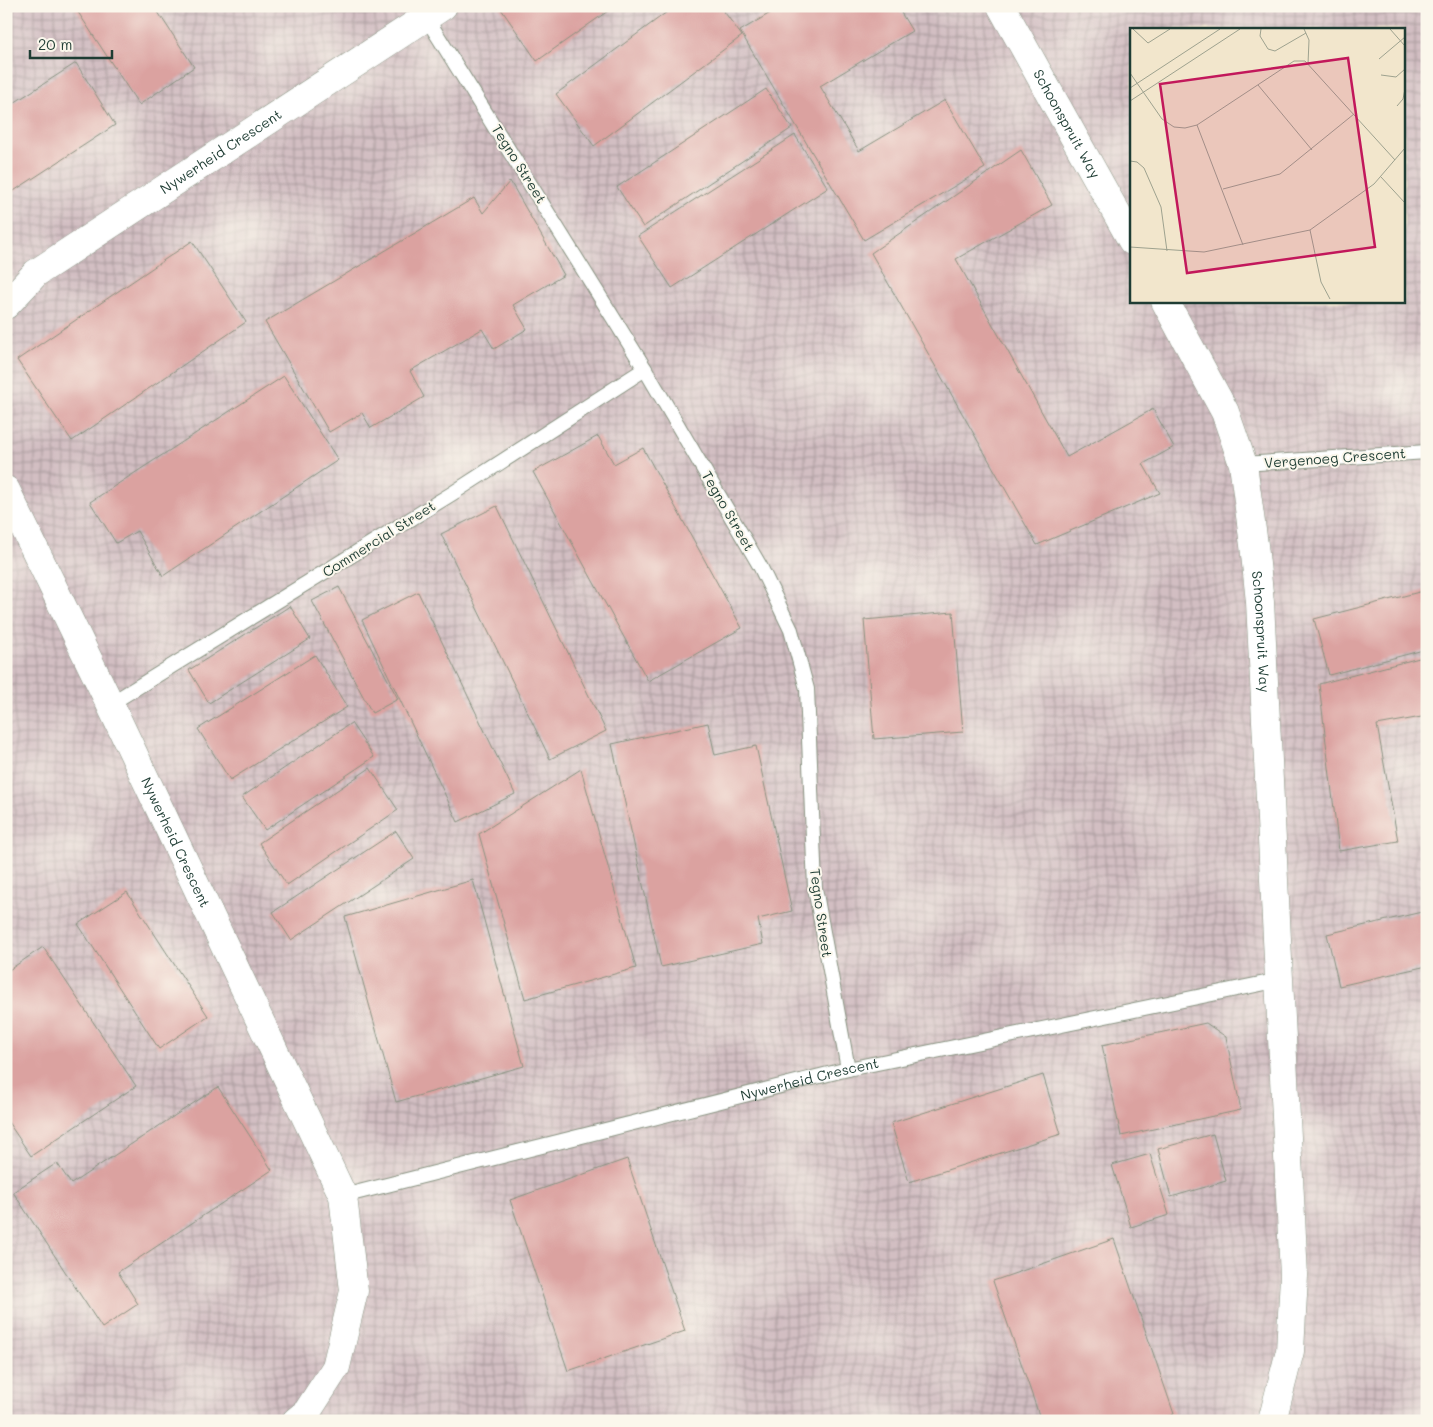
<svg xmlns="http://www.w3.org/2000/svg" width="1433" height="1427" viewBox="0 0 1433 1427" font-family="Mali,sans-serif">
  <defs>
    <pattern id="industrial-grid" width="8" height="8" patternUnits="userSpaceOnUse" patternTransform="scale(1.25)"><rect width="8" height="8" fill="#d2bec2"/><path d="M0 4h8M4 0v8" fill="none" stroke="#aa9c9e"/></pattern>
  </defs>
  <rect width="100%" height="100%" fill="#fbf7ec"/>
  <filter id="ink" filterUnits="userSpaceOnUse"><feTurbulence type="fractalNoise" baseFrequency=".02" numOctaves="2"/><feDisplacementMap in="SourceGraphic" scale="10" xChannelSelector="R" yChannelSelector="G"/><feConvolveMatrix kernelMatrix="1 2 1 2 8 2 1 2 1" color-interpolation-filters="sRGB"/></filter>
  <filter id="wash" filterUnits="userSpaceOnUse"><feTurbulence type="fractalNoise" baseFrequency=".0096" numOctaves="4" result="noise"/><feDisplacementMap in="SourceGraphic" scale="20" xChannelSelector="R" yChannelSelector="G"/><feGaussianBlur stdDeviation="1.12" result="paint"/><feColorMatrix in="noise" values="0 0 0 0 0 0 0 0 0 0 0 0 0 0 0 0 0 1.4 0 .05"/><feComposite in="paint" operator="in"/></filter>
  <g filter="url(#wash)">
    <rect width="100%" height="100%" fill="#f2e6cc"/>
    <path fill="url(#industrial-grid)" fill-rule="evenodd" d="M6,6H1427V1421H6ZM1132,29H1404V301H1132Z"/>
    <g id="blocks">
      <g fill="#dba2a0">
        <path d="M74,6H154L194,67L139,105Z"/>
        <path d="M499,6H615L537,61Z"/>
        <path d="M675,6H720L742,36L594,146L556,94Z"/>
        <path d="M782,6H897L912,31L820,86L859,151L945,100L985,168L864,240L740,31Z"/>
        <path d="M76,63L115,125L6,196V108Z"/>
        <path d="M766,89L792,128L643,227L617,187Z"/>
        <path d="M795,135L828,188L672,288L638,236Z"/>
        <path d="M1021,150L1052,205L956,259L1067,457L1153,409L1174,447L1143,464L1160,493L1037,545L871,253Z"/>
        <path d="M510,181L564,275L513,305L527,329L494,349L482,329L410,371L424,397L371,428L362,413L329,432L265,322L474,198L483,213Z"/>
        <path d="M192,241L246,322L72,441L17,360Z"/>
        <path d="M284,376L338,460L163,576L137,531L116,543L90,502Z"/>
        <path d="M598,436L614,464L643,448L742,628L648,681L533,472Z"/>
        <path d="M497,506L606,731L550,759L441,534Z"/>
        <path d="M339,587L398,699L372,713L312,601Z"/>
        <path d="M1427,590V649L1329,675L1314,619Z"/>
        <path d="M418,592L515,794L458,822L362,620Z"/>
        <path d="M290,606L310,639L209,703L189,670Z"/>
        <path d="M953,612L963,732L874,739L864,620Z"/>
        <path d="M315,655L347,707L230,780L198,729Z"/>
        <path d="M1427,656V716L1377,725L1398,841L1339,851L1319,684Z"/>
        <path d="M351,723L374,757L265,830L242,797Z"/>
        <path d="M708,723L715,755L756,746L792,911L758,919L763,944L661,967L612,744Z"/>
        <path d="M370,768L398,810L287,885L259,843Z"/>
        <path d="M581,769L636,968L525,999L479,834Z"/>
        <path d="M396,831L414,859L291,940L273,912Z"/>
        <path d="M473,880L524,1066L396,1102L345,917Z"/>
        <path d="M127,892L208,1016L159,1049L78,924Z"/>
        <path d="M1426,911L1427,966L1339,986L1327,934Z"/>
        <path d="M43,947L136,1086L31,1156L6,1119V972Z"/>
        <path d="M1206,1023L1226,1037L1241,1110L1121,1136L1102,1045Z"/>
        <path d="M1043,1075L1061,1134L909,1182L891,1123Z"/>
        <path d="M218,1087L272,1170L118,1272L138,1304L102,1328L13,1192L57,1163L71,1184Z"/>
        <path d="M1213,1134L1226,1181L1171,1197L1158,1149Z"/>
        <path d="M1150,1154L1169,1215L1131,1227L1112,1165Z"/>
        <path d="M627,1159L685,1331L568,1371L510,1200Z"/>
        <path d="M1114,1239L1174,1414L1156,1421H1041L993,1281Z"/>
      </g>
    </g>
  </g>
  <g filter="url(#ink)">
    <use href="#blocks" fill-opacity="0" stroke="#889280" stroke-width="1"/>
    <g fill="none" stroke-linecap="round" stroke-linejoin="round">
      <defs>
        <g id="lane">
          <path d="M426,17L645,369L760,566L791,630L807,689L815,888L848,1069"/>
          <path d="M1243,464L1427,452"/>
          <path d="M110,704L453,493L645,369"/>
          <path id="s1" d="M343,1196L848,1069L1280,980"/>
        </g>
        <g id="street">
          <path id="s2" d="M1001,6L1132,241"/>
          <path id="s3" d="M1165,301L1225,412L1243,464L1254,545L1260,602L1294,1276L1290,1351L1272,1421"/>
          <path id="s4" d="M6,305L36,273L443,6"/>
          <path id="s5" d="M6,490L110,704L343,1196L354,1291L336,1367L307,1412L296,1421"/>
        </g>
      </defs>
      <use href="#lane" stroke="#889280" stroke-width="16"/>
      <use href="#street" stroke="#889280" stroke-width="29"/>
      <use href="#lane" stroke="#fff" stroke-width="14"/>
      <use href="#street" stroke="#fff" stroke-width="28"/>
    </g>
  </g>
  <g text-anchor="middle" stroke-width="4" stroke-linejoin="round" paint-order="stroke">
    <g font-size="14" fill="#1f3d34" stroke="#fbf7ec">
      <text dy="5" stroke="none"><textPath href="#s2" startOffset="135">Schoonspruit Way</textPath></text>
      <text dy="5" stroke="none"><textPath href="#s4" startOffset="265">Nywerheid Crescent</textPath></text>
      <text transform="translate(519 164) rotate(58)" y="5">Tegno Street</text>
      <text transform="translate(1335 458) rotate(-4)" y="5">Vergenoeg Crescent</text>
      <text transform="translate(728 511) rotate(60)" y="5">Tegno Street</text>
      <text transform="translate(379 539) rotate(-32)" y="5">Commercial Street</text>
      <text dy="5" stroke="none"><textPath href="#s3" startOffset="350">Schoonspruit Way</textPath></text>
      <text dy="5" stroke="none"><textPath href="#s5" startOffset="391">Nywerheid Crescent</textPath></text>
      <text transform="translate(821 913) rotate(82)" y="5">Tegno Street</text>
      <text dy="5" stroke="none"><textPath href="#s1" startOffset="481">Nywerheid Crescent</textPath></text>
    </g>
  </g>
  <g transform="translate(1130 28)">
    <rect width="275" height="275" fill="#f2e6cc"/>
    <path fill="none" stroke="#9ea28f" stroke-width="1" d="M3,1L18,15L40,1M131,1L130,8L138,21L145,23L176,5M174,1L179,12L178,36M260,1L275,18M249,31L275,9M0,45L32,91L44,99L55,100L67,97L164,33H175L265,132M251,47L266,49L275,41M128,57L182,122M0,60L90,1M0,73L110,1M267,78L273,71L275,61M67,97L113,217M0,133L7,134L14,140L31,179L37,223M251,149L275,175M93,161L150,146L224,86M180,202L191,254L200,271M0,219L74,224L180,202L244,156L275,120"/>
    <path fill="#c2185b" fill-opacity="0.15" stroke="#c2185b" stroke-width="2.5" d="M218,30L245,219L57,245L30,56Z"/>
    <rect width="275" height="275" fill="none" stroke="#1f3d34" stroke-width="2.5"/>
  </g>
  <rect width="1433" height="1427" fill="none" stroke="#fbf7ec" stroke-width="25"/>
  <path d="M30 50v8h82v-8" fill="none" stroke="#1f3d34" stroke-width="2.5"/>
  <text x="38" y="50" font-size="15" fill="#1f3d34" stroke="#fbf7ec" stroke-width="4" paint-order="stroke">20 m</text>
</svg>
